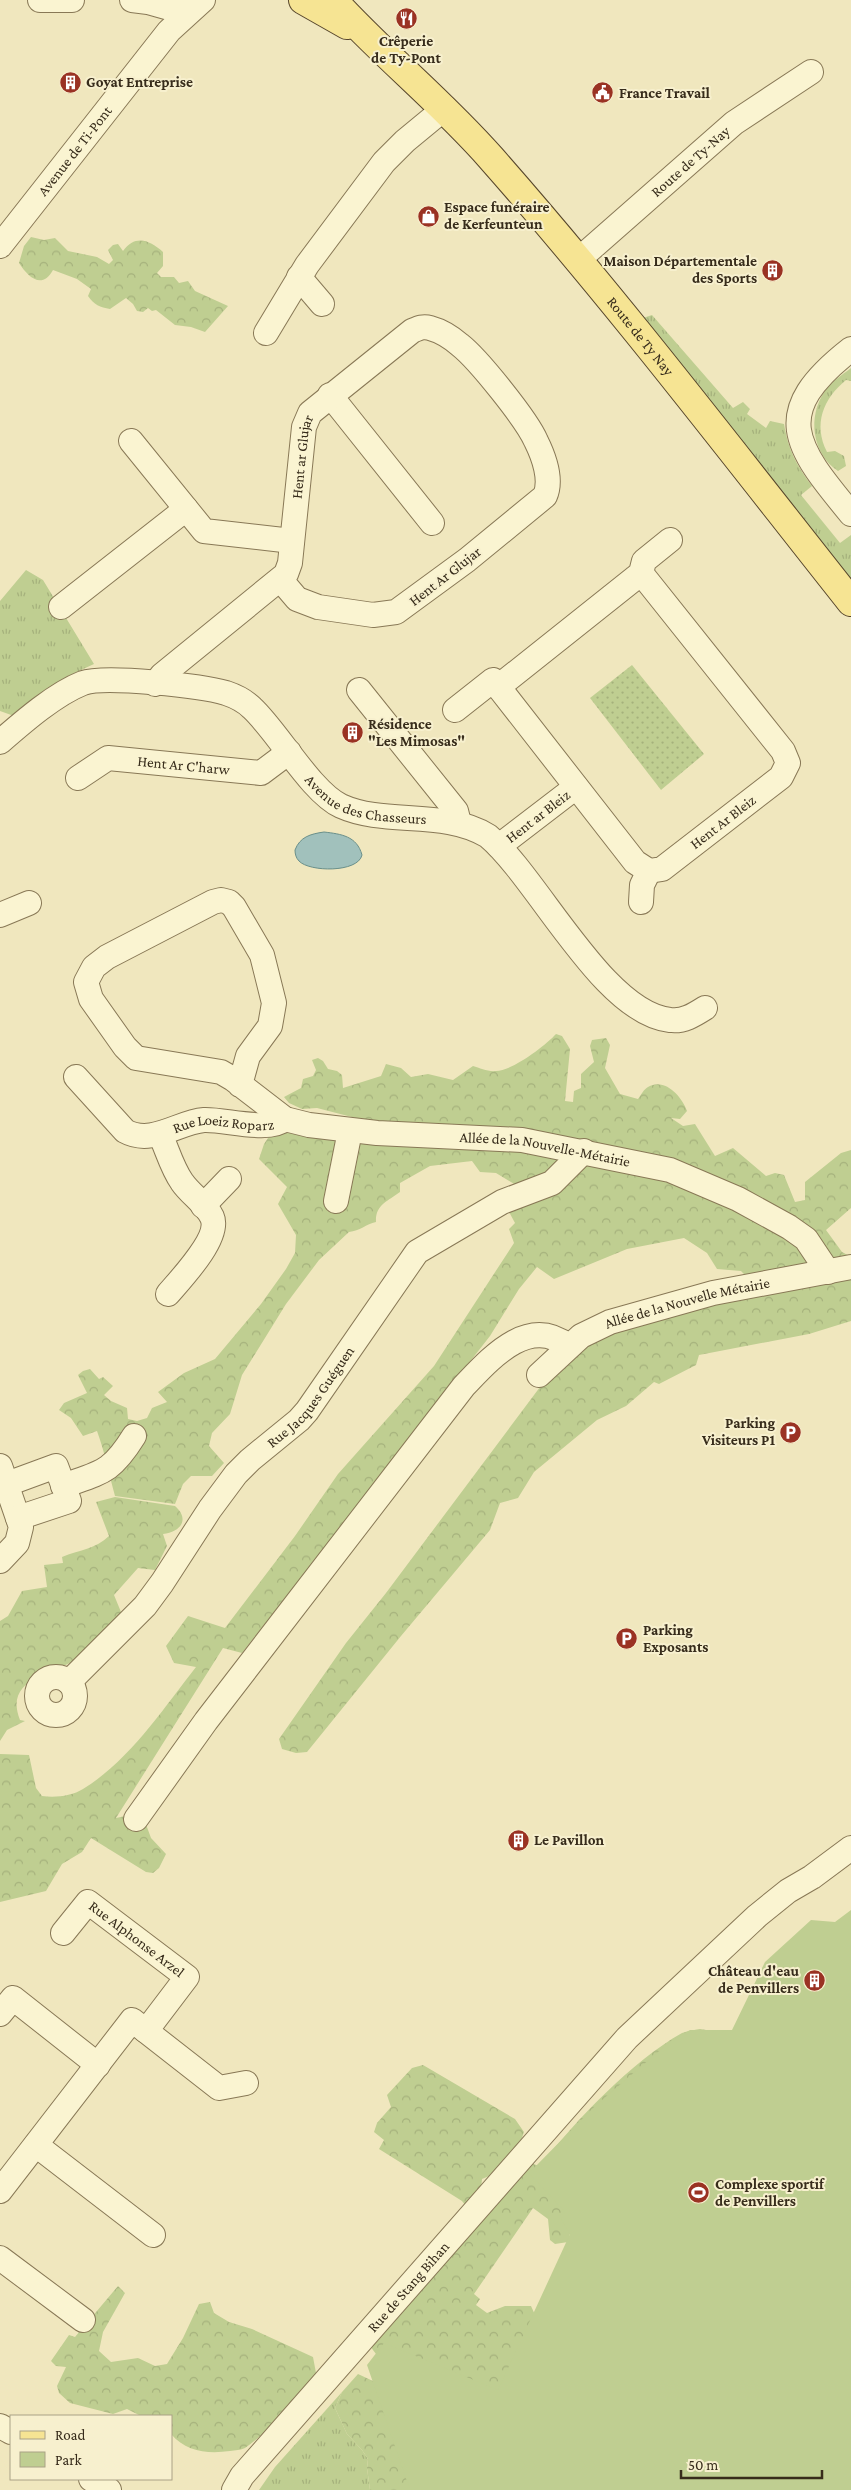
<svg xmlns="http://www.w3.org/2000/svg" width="851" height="2490" viewBox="0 0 851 2490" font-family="'Crimson Pro',serif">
  <defs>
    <pattern id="grass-tufts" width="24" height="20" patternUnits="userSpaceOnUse" patternTransform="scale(1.25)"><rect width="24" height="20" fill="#bfce91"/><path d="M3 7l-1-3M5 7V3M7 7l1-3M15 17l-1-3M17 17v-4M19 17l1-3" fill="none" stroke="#a5b17c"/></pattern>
    <pattern id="forest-crowns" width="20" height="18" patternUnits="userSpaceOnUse" patternTransform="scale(1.25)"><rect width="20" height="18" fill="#bfce91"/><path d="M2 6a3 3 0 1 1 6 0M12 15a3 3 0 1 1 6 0" fill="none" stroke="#a5b17c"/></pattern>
    <pattern id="garden-dots" width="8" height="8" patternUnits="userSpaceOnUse" patternTransform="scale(1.25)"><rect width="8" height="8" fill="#bfce91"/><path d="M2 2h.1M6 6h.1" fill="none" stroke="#a5b17c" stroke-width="1.8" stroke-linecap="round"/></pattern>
  </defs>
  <rect width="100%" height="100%" fill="#f0e7be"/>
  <g fill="url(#grass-tufts)">
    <path d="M652,315L733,408L743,402L750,409L747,414L766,428L770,421L784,424C788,450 797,466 812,486L801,495L840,543L851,535V580L640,319Z"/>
    <path d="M851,368V381L846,380C823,399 813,424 827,452L835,451L844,456L846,466L838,471C812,454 807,416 825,391C831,382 842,375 851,368Z"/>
    <path d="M26,570L43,580L94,664L66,677L14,716L0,711V601Z"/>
    <path d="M342,2392L335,2408L347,2434L362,2450L368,2459L367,2468L370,2490H259L275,2467Z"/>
  </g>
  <g fill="url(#forest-crowns)">
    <path d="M31,237L44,240L55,238L68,251L97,257L109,264L113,260L108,250L113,245L118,244L123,251C135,234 150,240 163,252V266L157,273L161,277H174L179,283L188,281L195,291L228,306L205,332L191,327L175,325L156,310L152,311L148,308L143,312L137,311L133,304L126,298L110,309C100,307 94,305 88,296L91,289L77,279L53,270C42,290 28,277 19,263L24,246Z"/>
    <path d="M556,1034L562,1036L570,1049L565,1101L573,1102L574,1091L581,1088V1074L594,1062L590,1046L592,1040L606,1038L610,1045L605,1068L620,1094L638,1099C641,1095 644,1089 648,1087C665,1077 682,1097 687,1111L680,1119L671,1118L683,1126L695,1124L715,1156L733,1148L766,1176L775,1173L784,1175L795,1202L805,1200V1182L841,1153L851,1150V1208L826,1230L842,1252L851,1257V1321L809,1334L699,1355L696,1365L659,1384L654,1382L626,1406L597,1420L534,1472L518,1498L500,1503L490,1530L401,1636L307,1752L296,1753L282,1749L279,1739L346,1643L386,1593L561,1359L578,1344L748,1278L741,1271L717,1269L707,1253L684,1238L627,1249L554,1279L537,1267L519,1289L490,1336L242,1653L223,1648L116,1818L130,1815L144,1819L151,1838L166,1854L159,1868L153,1873L146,1872L91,1838L82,1852L62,1864L46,1891L0,1902V1754L29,1755L36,1788L42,1796C55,1798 72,1796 83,1789C129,1761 163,1709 196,1667L174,1663L166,1646L188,1616L225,1628L295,1536L338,1474L434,1366L514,1243L509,1229L515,1223L508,1210L531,1194L496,1173L480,1172L472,1161L430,1166L400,1183V1192C388,1201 375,1205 376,1222C366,1224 360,1231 349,1232L319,1260L286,1304L242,1375L230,1414L212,1433L209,1446L224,1463L212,1476H191L183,1484L175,1504L115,1496C109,1474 105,1453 97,1431L83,1436L71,1418L59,1410L64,1403L87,1393L78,1375L83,1371L90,1369L99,1379L103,1377L113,1386L104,1395L111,1401L127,1408L128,1419L137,1421L147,1418L152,1408L167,1402L158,1392L184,1373L215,1359L261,1304L286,1269L295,1253L296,1235L278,1204L287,1187L259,1159L264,1144L272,1132L375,1123L317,1108L302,1109L289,1103L284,1097L301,1088L303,1079L313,1076L316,1070L312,1060L318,1058L323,1061L328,1069L337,1071L342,1075L343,1088L381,1076L386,1064L401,1068L411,1077L428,1074L453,1080L473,1066C480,1068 488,1072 496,1071C512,1071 545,1046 556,1034Z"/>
    <path d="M115,1497L175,1506C190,1519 181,1532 163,1534L167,1546L155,1570L138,1568L114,1595L121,1612C113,1622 106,1637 96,1646C90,1651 81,1657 74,1661C49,1674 4,1680 20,1720L25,1721L7,1730L0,1741V1621L8,1616L22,1591L47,1587L44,1565L63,1563L62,1557C79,1550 96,1549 109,1536L96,1502Z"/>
    <path d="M700,2029L712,2031L586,2167L568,2242L555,2244L550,2240L548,2219L533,2208L474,2294L480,2299L476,2305L487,2313L505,2306H531L536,2317L501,2403L379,2358L370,2346L476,2219L462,2201L379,2149L384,2140L374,2132L377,2123L391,2107L387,2095L412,2068L423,2065L515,2119L524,2132C515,2159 509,2168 482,2179L481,2189L523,2161L540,2166C575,2121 632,2061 682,2033C687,2031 694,2030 700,2029Z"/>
    <path d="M118,2286L125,2293L103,2332L99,2351L111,2362L138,2358L155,2366L167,2364L183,2338L199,2304L210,2302L214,2313L229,2322L252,2329L313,2357L316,2373C300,2398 269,2431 245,2448C241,2450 235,2450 230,2451C208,2454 186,2452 171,2434V2416H141L127,2409L113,2414L70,2403L59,2393L57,2386L66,2367L56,2366L51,2361L69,2335L75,2337Z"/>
    <path d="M358,2374L373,2381L440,2490H370L367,2468L368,2459L362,2450L347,2434L335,2408L342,2392Z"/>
  </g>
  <path fill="#bfce91" d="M851,1910V2490H410L367,2365L384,2343L498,2390L570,2234L561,2219L565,2212L529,2173L595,2106L672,2040L690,2030H732L765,1962L811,1920L835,1922Z"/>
  <path fill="url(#garden-dots)" d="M632,665L704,754L661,790L590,698Z"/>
  <path fill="#a1c1bc" stroke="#698f8a" d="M324,832C341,834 357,836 362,855C358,873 309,872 299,861C296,858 295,854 295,850C300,837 310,834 324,832Z"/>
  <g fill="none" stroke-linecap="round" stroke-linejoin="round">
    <defs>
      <g id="minor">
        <path d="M40,0H72"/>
        <path d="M132,0L148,2L187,13"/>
        <path id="s1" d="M0,246L169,31L203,0"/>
        <path id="s2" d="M577,261L734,123L811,72"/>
        <path d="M299,277L322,304"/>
        <path d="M266,333L307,265L384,162L405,141L445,108"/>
        <path d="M851,349C769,413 794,445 851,514"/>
        <path d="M330,395L432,523"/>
        <path d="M131,441L204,531L292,541"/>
        <path d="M61,607L186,509"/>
        <path id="s3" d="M155,684L162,675L286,574L290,563L304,427L310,413L412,331C419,328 423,326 430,328C441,331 452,338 460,345C478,359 527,420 536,441C544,457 552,480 545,496L467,560L396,612L373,615L318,607L297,599L280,579"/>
        <path d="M498,687L635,578L641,573L644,561L670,540"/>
        <path d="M359,690L456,811L459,823"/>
        <path id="s4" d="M455,710L493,680L635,862L649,871L662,869L781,777L788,763L783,751L641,573"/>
        <path id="s5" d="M0,742C23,722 55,694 83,683C105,675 202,686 226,693C235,696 245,701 252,708C278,732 311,792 341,806C385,826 444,809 488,836C538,878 603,1013 670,1020C683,1022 694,1015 705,1008"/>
        <path id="s6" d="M78,778L108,758L261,773L289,752"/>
        <path id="s7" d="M499,846L576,787"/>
        <path d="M641,902L642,885L649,871"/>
        <path d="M0,915L29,903"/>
        <path id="s8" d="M76,1077L125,1131C152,1146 178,1122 204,1120C225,1119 269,1133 285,1119"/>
        <path id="s9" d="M240,1085L248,1056L270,1026L274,1003L262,955L234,907L229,902L221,900L213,902L107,957L94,967L86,982L91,999L125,1047L136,1058L221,1072L233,1079L285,1119L309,1125L377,1133L522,1140L670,1170L738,1199L789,1227L806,1239L828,1272"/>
        <path d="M160,1134C167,1149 172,1168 182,1182C190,1194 206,1204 212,1217C221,1237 180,1280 168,1294"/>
        <path d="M336,1201L350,1131"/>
        <path d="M203,1206L229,1179"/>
        <path id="s10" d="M539,1375L581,1336L610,1322L713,1293L851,1267"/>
        <path d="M0,1466L21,1527L17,1543L0,1561"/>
        <path d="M7,1484L56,1466L69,1501L18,1518"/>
        <path d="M63,1486C102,1472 111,1473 134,1436"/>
        <circle cx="56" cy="1696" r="19"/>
        <path id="s11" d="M69,1682L145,1606L162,1583L210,1509L236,1474L250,1460L299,1420L307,1411L417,1252L502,1202L552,1183L584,1151"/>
        <path d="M136,1819L206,1721L464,1386C491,1358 528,1315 568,1346"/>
        <path id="s12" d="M63,1933L88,1902L187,1977L146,2031"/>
        <path d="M0,2014L13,1998L98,2065"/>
        <path d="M36,2145L153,2235"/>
        <path d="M0,2191L132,2020L219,2088L246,2083"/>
        <path d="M0,2258L83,2320"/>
        <path d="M0,2426L11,2432"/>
        <path d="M91,2479L109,2490"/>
        <path id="s13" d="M234,2490L242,2476L627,2038L757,1916L788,1891L812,1877L851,1848"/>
      </g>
      <g id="major">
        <path d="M303,0L347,25"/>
        <path id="s14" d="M333,0C383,55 442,102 491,158C617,301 733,453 851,602"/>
      </g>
    </defs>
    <use href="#minor" stroke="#887856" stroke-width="26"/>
    <use href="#major" stroke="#56452b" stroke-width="30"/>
    <use href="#minor" stroke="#faf4d1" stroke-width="24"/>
    <use href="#major" stroke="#f6e493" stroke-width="28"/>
  </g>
  <defs>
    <symbol id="restaurant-disc" viewBox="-11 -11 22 22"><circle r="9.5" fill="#9a3223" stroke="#f7f0ce"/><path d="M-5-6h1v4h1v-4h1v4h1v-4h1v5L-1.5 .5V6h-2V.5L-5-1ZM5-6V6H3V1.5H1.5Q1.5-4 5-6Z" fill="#fff"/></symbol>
    <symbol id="building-disc" viewBox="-11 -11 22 22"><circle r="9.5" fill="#9a3223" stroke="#f7f0ce"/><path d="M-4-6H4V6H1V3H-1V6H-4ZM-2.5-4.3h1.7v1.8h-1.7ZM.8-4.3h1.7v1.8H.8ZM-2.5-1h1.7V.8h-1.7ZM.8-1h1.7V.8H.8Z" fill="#fff"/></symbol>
    <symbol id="civic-disc" viewBox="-11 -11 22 22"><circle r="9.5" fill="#9a3223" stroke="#f7f0ce"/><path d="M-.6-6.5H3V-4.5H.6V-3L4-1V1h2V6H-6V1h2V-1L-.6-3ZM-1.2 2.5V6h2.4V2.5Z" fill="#fff"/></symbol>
    <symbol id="shop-disc" viewBox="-11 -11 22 22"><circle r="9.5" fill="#9a3223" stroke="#f7f0ce"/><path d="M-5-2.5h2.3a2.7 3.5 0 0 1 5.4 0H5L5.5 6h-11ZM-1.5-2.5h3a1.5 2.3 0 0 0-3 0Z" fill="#fff"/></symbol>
    <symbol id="parking-disc" viewBox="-11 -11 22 22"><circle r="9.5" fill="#9a3223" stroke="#f7f0ce"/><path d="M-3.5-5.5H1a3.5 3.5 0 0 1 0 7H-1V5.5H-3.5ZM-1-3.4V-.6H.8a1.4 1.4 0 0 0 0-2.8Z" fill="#fff"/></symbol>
    <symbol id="stadium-disc" viewBox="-11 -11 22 22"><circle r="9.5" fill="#9a3223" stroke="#f7f0ce"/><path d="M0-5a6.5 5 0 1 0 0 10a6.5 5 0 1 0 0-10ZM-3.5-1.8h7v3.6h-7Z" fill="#fff"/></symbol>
  </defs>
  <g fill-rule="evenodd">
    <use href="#restaurant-disc" x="394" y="6" width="25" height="25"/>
    <use href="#building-disc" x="58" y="70" width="25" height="25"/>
    <use href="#civic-disc" x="590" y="80" width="25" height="25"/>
    <use href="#shop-disc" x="416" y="204" width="25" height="25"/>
    <use href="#building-disc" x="760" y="258" width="25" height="25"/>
    <use href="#building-disc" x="340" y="720" width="25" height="25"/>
    <use href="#parking-disc" x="778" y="1420" width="25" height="25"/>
    <use href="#parking-disc" x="614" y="1626" width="25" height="25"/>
    <use href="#building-disc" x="506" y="1828" width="25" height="25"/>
    <use href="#building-disc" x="802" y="1968" width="25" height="25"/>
    <use href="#stadium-disc" x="686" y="2180" width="25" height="25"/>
  </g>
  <g text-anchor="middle" stroke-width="4" stroke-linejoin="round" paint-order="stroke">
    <g font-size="15" font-weight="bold" fill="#372c1b" stroke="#f7f0ce" text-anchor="start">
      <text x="406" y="46" text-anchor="middle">Crêperie<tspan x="406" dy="17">de Ty-Pont</tspan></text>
      <text x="86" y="87">Goyat Entreprise</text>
      <text x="619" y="98">France Travail</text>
      <text x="444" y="212">Espace funéraire<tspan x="444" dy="17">de Kerfeunteun</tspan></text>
      <text x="757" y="266" text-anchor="end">Maison Départementale<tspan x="757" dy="17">des Sports</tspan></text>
      <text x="368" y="729">Résidence<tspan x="368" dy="17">"Les Mimosas"</tspan></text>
      <text x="775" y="1428" text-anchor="end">Parking<tspan x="775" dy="17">Visiteurs P1</tspan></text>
      <text x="643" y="1635">Parking<tspan x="643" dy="17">Exposants</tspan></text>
      <text x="534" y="1845">Le Pavillon</text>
      <text x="799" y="1976" text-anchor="end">Château d'eau<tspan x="799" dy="17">de Penvillers</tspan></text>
      <text x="715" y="2189">Complexe sportif<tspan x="715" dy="17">de Penvillers</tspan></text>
    </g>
    <g font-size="15" fill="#372c1b" stroke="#f7f0ce">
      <text dy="5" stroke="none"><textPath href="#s1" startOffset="121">Avenue de Ti-Pont</textPath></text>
      <text dy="5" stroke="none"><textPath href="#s2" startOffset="151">Route de Ty-Nay</textPath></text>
      <text dy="5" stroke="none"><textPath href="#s14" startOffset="456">Route de Ty Nay</textPath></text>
      <text dy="5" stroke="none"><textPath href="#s3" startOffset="290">Hent ar Glujar</textPath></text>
      <text transform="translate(445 576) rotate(-38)" y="5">Hent Ar Glujar</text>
      <text dy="5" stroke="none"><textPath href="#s6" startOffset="112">Hent Ar C'harw</textPath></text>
      <text dy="5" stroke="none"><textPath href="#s5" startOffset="431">Avenue des Chasseurs</textPath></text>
      <text dy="5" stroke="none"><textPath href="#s7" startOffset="49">Hent ar Bleiz</textPath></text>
      <text dy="5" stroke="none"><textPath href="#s4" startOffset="386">Hent Ar Bleiz</textPath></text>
      <text dy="5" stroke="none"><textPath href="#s8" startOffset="174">Rue Loeiz Roparz</textPath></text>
      <text dy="5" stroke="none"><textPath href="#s9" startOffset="892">Allée de la Nouvelle-Métairie</textPath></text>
      <text dy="5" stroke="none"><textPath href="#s10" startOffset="169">Allée de la Nouvelle Métairie</textPath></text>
      <text dy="5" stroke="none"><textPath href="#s11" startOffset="376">Rue Jacques Guéguen</textPath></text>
      <text dy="5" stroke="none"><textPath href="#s12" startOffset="101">Rue Alphonse Arzel</textPath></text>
      <text dy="5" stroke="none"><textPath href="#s13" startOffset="268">Rue de Stang Bihan</textPath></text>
    </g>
  </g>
  <rect x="10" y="2415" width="162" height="65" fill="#f7f0ce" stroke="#aaa286"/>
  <rect x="20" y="2431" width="25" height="8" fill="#f6e493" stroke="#aaa286"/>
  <text x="55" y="2440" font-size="15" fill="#372c1b">Road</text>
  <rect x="20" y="2452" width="25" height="15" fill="#bfce91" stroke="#aaa286"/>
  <text x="55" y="2465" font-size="15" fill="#372c1b">Park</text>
  <path d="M681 2470v8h141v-8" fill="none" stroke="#372c1b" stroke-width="2.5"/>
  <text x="688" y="2470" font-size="15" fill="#372c1b" stroke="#f7f0ce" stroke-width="4" paint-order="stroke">50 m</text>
</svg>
